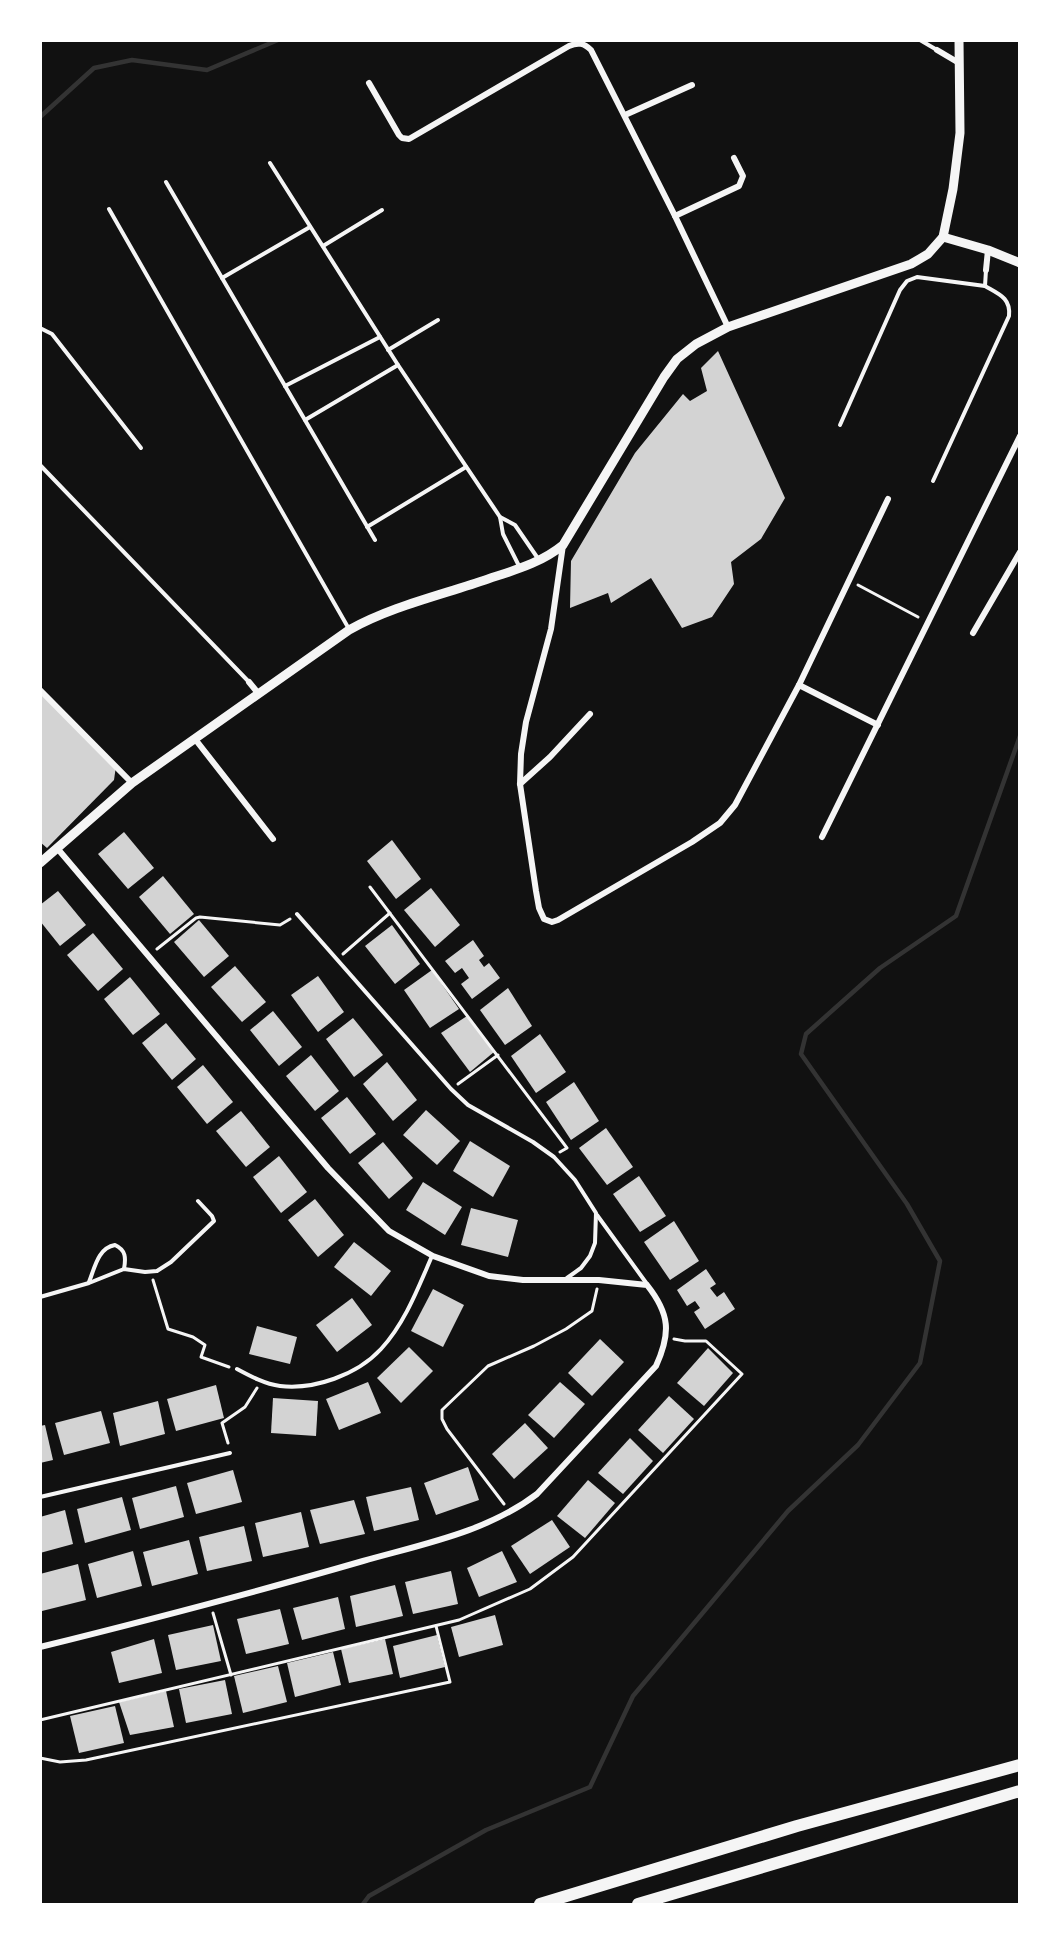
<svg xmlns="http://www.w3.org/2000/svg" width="1060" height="1945" viewBox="0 0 1060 1945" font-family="'Sofia Sans Condensed',sans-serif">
  <rect width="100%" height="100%" fill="#111"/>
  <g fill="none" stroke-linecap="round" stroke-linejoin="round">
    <g stroke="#333" stroke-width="4.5">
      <path d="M40,117L94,68L132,60L207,70L278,40"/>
      <path d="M363,1904L369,1896L486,1830L590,1787L633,1696L788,1511L858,1445L920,1363L940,1261L907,1204L801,1054L806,1034L880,968L956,916L1020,736"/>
    </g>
  </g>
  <g fill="#d3d3d3">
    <path d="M718,351L785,498L761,539L731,562L734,584L712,617L682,628L651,578L611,603L608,593L570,608L571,561L635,453L683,394L690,401L707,391L701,368Z"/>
    <path d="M40,691L116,766L114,780L47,848L40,842Z"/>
    <path d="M124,832L154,868L128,889L98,854Z"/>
    <path d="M392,840L421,879L396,899L367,861Z"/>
    <path d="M163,876L194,914L170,934L139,897Z"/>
    <path d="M431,888L460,925L435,947L404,910Z"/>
    <path d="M58,891L86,925L60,946L40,921V905Z"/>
    <path d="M199,920L229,956L204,977L174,942Z"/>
    <path d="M392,925L420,964L395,984L365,946Z"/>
    <path d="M93,933L123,969L98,991L67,955Z"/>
    <path d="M473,940L484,956L479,960L484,967L489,963L500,978L472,999L461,984L469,978L462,968L455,973L445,961Z"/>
    <path d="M235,966L266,1002L242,1022L211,987Z"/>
    <path d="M432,970L459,1009L430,1028L404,990Z"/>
    <path d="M318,976L344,1012L318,1032L291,995Z"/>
    <path d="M130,977L160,1014L133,1035L104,999Z"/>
    <path d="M508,988L532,1026L505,1045L480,1010Z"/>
    <path d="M273,1011L302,1047L279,1066L250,1030Z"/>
    <path d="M467,1016L494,1052L470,1072L441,1033Z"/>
    <path d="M353,1018L383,1055L354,1077L326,1039Z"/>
    <path d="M166,1023L196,1059L172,1080L142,1043Z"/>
    <path d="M540,1034L566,1072L536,1093L511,1056Z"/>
    <path d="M311,1055L339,1091L315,1111L286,1076Z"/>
    <path d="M387,1062L417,1100L393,1121L363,1084Z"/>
    <path d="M203,1065L233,1102L207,1124L177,1087Z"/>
    <path d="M574,1082L599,1121L571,1140L546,1102Z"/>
    <path d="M347,1097L376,1134L350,1154L321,1118Z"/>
    <path d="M426,1110L460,1141L437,1165L403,1135Z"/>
    <path d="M241,1111L270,1147L246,1167L216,1131Z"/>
    <path d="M606,1128L633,1167L607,1185L579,1148Z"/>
    <path d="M470,1141L510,1166L493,1197L453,1171Z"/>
    <path d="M383,1142L413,1178L389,1199L358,1163Z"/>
    <path d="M279,1156L307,1192L281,1213L253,1177Z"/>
    <path d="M639,1176L666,1216L640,1232L613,1194Z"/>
    <path d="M423,1182L462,1207L445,1235L406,1210Z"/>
    <path d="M315,1199L344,1235L318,1257L288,1220Z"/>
    <path d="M471,1208L518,1220L508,1257L461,1245Z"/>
    <path d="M674,1221L699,1261L670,1280L644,1242Z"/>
    <path d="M354,1242L391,1271L371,1296L334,1267Z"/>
    <path d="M706,1269L716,1284L710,1288L717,1297L724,1292L735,1309L705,1329L694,1312L700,1308L695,1301L687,1306L677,1290Z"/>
    <path d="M433,1289L464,1305L443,1347L411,1331Z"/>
    <path d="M352,1298L372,1325L337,1352L316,1325Z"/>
    <path d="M257,1326L297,1337L290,1364L249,1354Z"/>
    <path d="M600,1339L624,1362L592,1396L568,1373Z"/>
    <path d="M409,1347L433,1371L401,1403L377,1378Z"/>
    <path d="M708,1348L733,1373L704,1406L677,1383Z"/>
    <path d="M368,1382L381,1413L339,1430L326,1399Z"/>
    <path d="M560,1382L585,1404L554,1438L528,1415Z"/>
    <path d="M216,1385L224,1418L176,1431L167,1399Z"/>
    <path d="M669,1396L694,1419L663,1453L638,1430Z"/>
    <path d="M273,1398L318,1401L316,1436L271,1433Z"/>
    <path d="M158,1401L165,1434L120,1446L113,1413Z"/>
    <path d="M101,1411L110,1443L64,1455L55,1423Z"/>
    <path d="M525,1423L548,1448L514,1479L492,1454Z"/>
    <path d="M45,1425L53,1460L40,1463V1426Z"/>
    <path d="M630,1438L653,1461L623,1494L598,1473Z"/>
    <path d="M468,1467L479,1500L436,1515L424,1483Z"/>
    <path d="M233,1470L242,1502L196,1514L187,1483Z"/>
    <path d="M588,1480L615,1503L585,1538L557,1516Z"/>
    <path d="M176,1486L184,1517L140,1529L132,1498Z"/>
    <path d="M411,1487L419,1520L374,1531L366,1497Z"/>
    <path d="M122,1497L131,1530L85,1543L77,1509Z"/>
    <path d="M354,1500L365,1534L320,1544L310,1510Z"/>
    <path d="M65,1510L73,1544L40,1553V1517Z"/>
    <path d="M301,1512L309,1547L263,1557L255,1523Z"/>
    <path d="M552,1520L570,1547L530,1574L511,1546Z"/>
    <path d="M244,1526L252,1561L207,1571L199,1537Z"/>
    <path d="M189,1540L198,1574L152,1586L143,1552Z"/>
    <path d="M133,1551L142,1586L97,1598L88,1564Z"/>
    <path d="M502,1551L517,1582L479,1597L467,1568Z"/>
    <path d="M78,1564L86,1600L42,1611L40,1574Z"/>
    <path d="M451,1571L458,1604L413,1614L405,1582Z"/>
    <path d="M395,1585L403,1616L356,1627L350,1596Z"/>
    <path d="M338,1597L345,1629L302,1640L293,1608Z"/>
    <path d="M280,1609L289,1644L246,1654L237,1619Z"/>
    <path d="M495,1615L503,1645L459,1657L451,1627Z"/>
    <path d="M213,1625L221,1661L176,1670L168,1635Z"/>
    <path d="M437,1635L445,1667L400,1678L393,1646Z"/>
    <path d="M154,1639L162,1673L119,1683L111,1652Z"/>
    <path d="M385,1639L393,1674L349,1683L341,1649Z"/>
    <path d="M333,1652L341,1685L295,1697L287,1663Z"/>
    <path d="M278,1666L287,1702L243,1713L234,1676Z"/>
    <path d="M225,1680L232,1714L186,1723L179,1689Z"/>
    <path d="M166,1691L174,1727L130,1735L119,1702Z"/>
    <path d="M115,1706L124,1743L79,1753L70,1716Z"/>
  </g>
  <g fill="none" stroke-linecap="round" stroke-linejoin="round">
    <g stroke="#f5f5f5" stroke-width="3">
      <path d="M858,585L918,617"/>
      <path d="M370,887L567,1148L560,1152"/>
      <path d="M157,949L196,918L200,917L280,925L290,919"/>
      <path d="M343,954L390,913"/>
      <path d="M458,1084L498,1055"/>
      <path d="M153,1280L168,1329L193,1337L205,1345L201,1357L229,1367"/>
      <path d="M228,1443L222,1423L245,1407L257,1388"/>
      <path d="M504,1504L447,1429L442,1419V1410L488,1366L534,1346L566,1329L592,1311L597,1289"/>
      <path d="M213,1613L231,1675"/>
      <path d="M40,1720L459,1620L530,1589L573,1557L742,1374L706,1341H685L674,1339"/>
      <path d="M40,1758L60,1762L86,1760L450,1682L436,1626"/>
    </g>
    <g stroke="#f5f5f5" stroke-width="4">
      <path d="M920,40L937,50"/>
      <path d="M270,163L398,365L500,517L503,534L519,566"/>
      <path d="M166,182L375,540"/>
      <path d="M109,209L349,629"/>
      <path d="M323,246L382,210"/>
      <path d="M222,278L310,227"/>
      <path d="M40,328L52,334L141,448"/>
      <path d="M388,350L438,320"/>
      <path d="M285,386L380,337"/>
      <path d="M305,420L398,365"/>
      <path d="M840,425L900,290L907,281L917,277L985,286"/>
      <path d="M40,465L249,682"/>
      <path d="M933,481L1009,316C1011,298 999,294 985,286L986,270"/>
      <path d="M500,517L515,525L539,560"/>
      <path d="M367,527L466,467"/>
      <path d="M297,914L451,1089L468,1105L533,1142L554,1157L575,1180L596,1213L595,1243L590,1256L581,1268L567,1278"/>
      <path d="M597,1215L647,1284"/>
      <path d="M89,1282C95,1267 98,1248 115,1245C126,1250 126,1258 124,1269"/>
      <path d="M40,1297L89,1283L124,1269L145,1272L157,1271L171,1262L214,1221L212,1216L198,1201"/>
      <path d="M237,1369C250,1376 265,1384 280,1386C314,1390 357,1375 381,1349C405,1323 418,1288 432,1256"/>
      <path d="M40,1497L230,1453"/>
    </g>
    <g stroke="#f5f5f5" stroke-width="6">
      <path d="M937,50L959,63"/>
      <path d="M369,83L399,135L402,138L409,139L569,46C578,42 584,43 591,50L675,216L728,327"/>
      <path d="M625,115L692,85"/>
      <path d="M675,216L739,186L743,176L734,158"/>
      <path d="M986,270L988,250"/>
      <path d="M563,545L551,629L526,722L521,754L520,784L536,891L539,908L544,919L552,922L558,920L692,842L720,823L735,805L799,685L878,725"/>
      <path d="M973,633L1020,552"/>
      <path d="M249,682L258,693"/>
      <path d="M799,685L888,499"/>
      <path d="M40,690L132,783"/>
      <path d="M195,739L273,839"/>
      <path d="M520,784L550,757L590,714"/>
      <path d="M822,837L1020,436"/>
      <path d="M40,1647C149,1620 256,1592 363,1561C423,1544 487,1532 537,1494L656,1366C671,1333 670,1314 647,1285L599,1280H523L489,1276L433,1256L389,1231L328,1168L57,848"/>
    </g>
    <g stroke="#f5f5f5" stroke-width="9">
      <path d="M943,237L988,250L1020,263"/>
      <path d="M40,863L132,783L349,630C392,606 442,595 488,579C515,570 541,563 563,545L664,377L677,359L696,344L728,327L911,264L928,254L943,237L953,189L960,133L959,40"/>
    </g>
    <g stroke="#f5f5f5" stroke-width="12">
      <path d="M540,1904L797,1826L1020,1765"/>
      <path d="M638,1904L1020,1791"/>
    </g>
  </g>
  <rect width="1060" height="1945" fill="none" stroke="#ffffff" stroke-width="84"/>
</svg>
